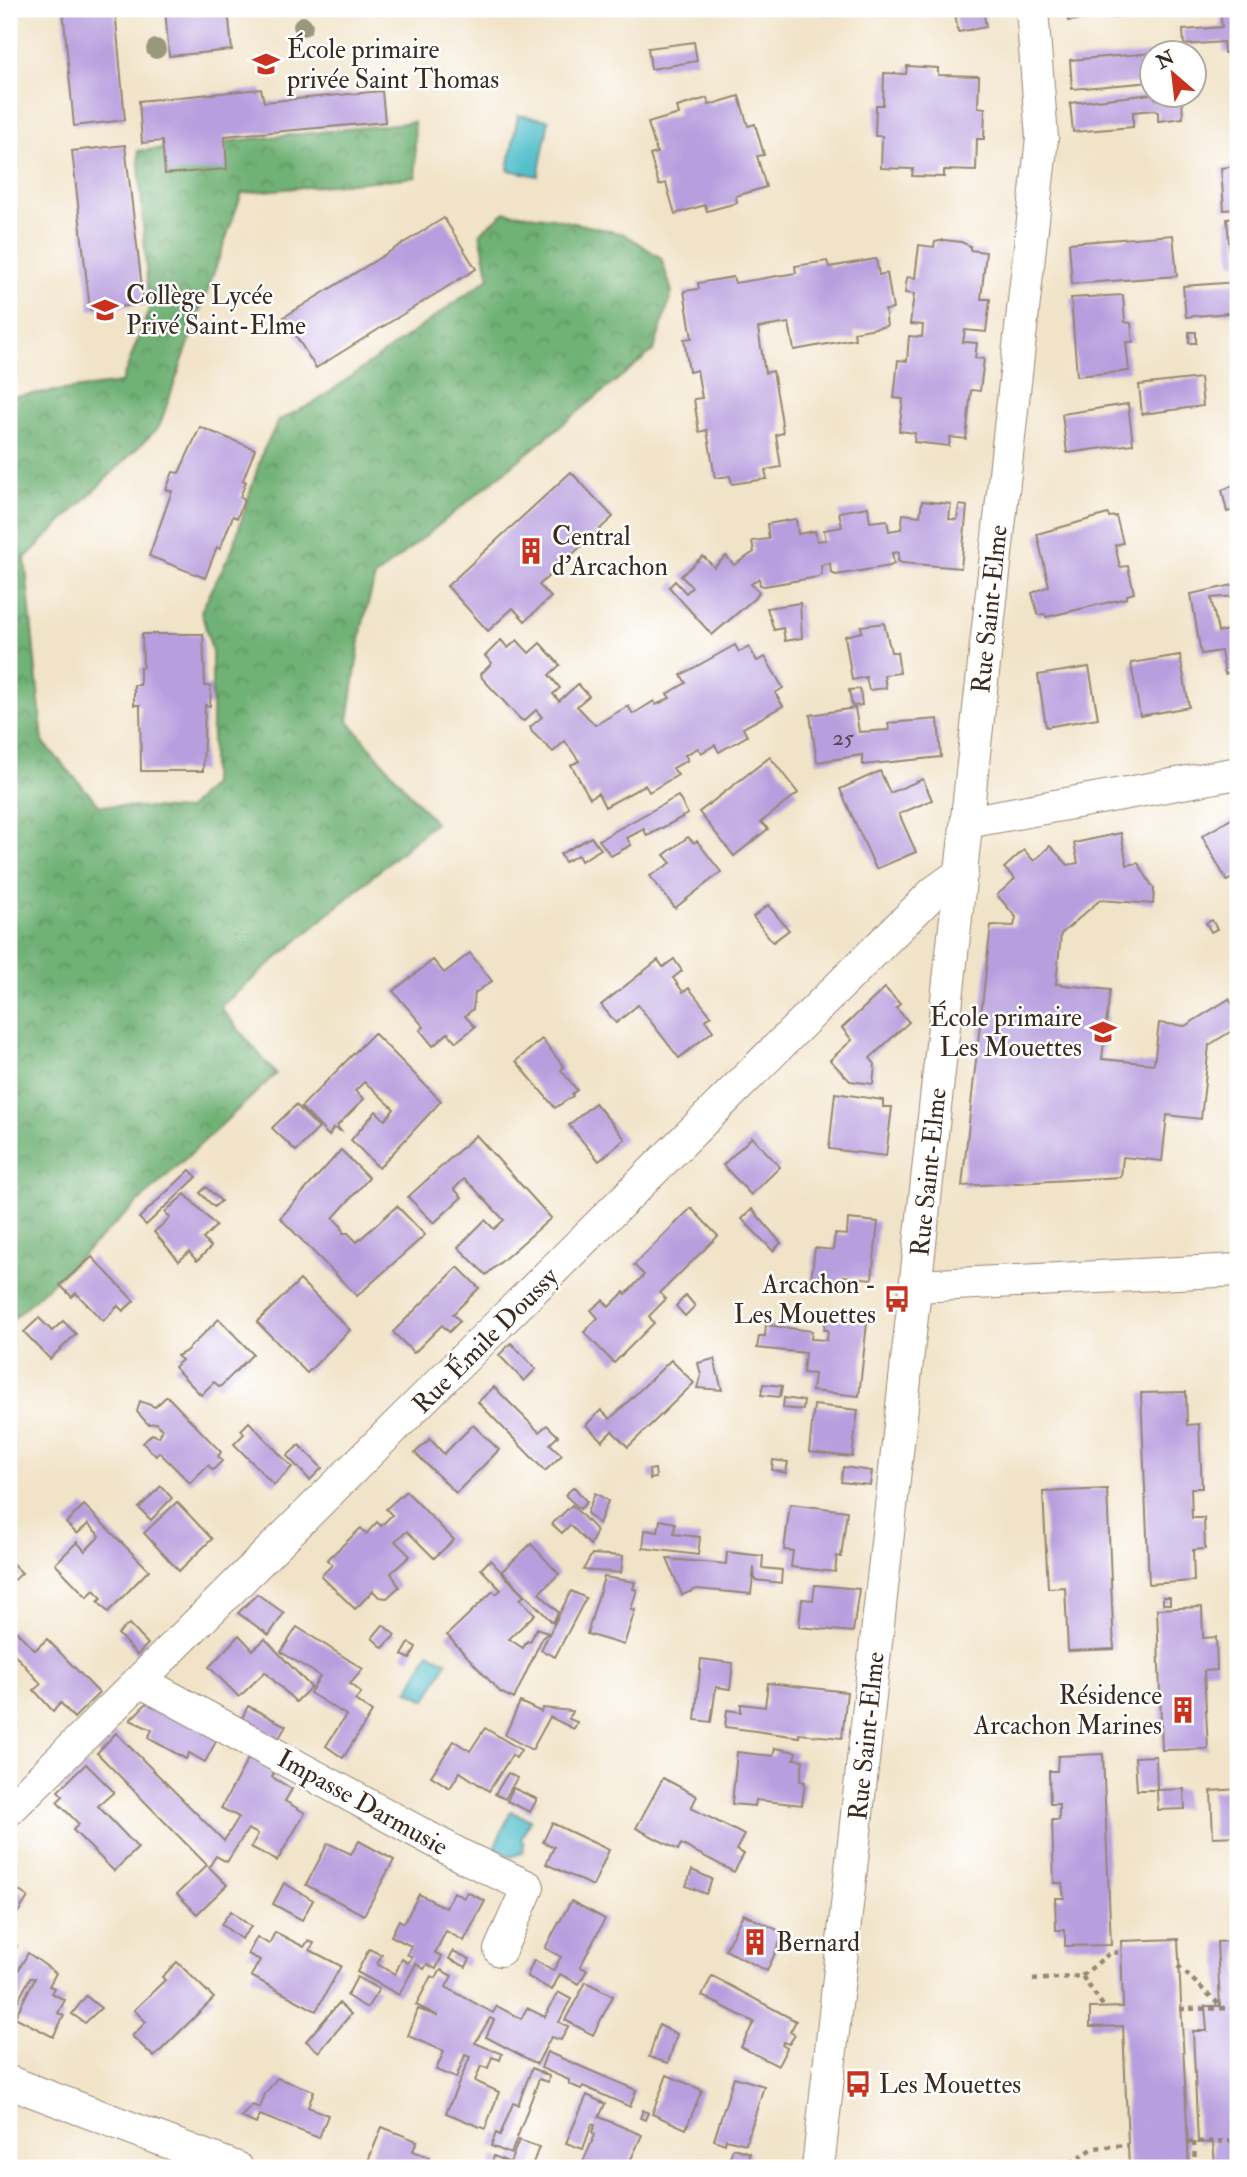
<svg xmlns="http://www.w3.org/2000/svg" width="1247" height="2177" viewBox="0 0 1247 2177" font-family="'IM FELL Double Pica',serif">
  <defs>
    <pattern id="forest-crowns" width="20" height="18" patternUnits="userSpaceOnUse" patternTransform="scale(1.75)"><rect width="20" height="18" fill="#70b174"/><path d="M2 6a3 3 0 1 1 6 0M12 15a3 3 0 1 1 6 0" fill="none" stroke="#5d905f"/></pattern>
  </defs>
  <rect width="100%" height="100%" fill="#fff"/>
  <filter id="ink" filterUnits="userSpaceOnUse"><feTurbulence type="fractalNoise" baseFrequency=".0143" numOctaves="2"/><feDisplacementMap in="SourceGraphic" scale="14" xChannelSelector="R" yChannelSelector="G"/><feConvolveMatrix kernelMatrix="1 2 1 2 8 2 1 2 1" color-interpolation-filters="sRGB"/></filter>
  <filter id="wash" filterUnits="userSpaceOnUse"><feTurbulence type="fractalNoise" baseFrequency=".00686" numOctaves="4" result="noise"/><feDisplacementMap in="SourceGraphic" scale="28" xChannelSelector="R" yChannelSelector="G"/><feGaussianBlur stdDeviation="1.57" result="paint"/><feColorMatrix in="noise" values="0 0 0 0 0 0 0 0 0 0 0 0 0 0 0 0 0 1.4 0 .05"/><feComposite in="paint" operator="in"/></filter>
  <g filter="url(#wash)">
    <rect width="100%" height="100%" fill="#f1e3c8"/>
    <path fill="url(#forest-crowns)" stroke="#566e49" stroke-width="2" d="M414,122L416,177L242,193L159,427L25,558L43,742L99,805L187,810L212,784V651L201,611L232,550L263,451L279,420L314,403L489,278L480,233L505,212L552,218L624,234L661,258L672,292L654,350L375,577L362,627L348,721L435,823L220,1007L276,1074L9,1323V397L121,383L149,310L138,151Z"/>
    <g fill="#52bfcb" stroke="#467474" stroke-width="2">
      <path d="M518,115L549,120L538,176L508,170Z"/>
      <path d="M429,1652L447,1662L426,1700L408,1691Z"/>
      <path d="M511,1811L530,1820L521,1839L524,1844L523,1852L512,1857L494,1848Z"/>
    </g>
    <g id="blocks">
      <g fill="#b79ede">
        <path d="M63,9H115L125,120L74,126Z"/>
        <path d="M165,9H228L232,50L169,56Z"/>
        <path d="M822,9H847V14L822,15Z"/>
        <path d="M983,9L986,27L958,32L955,13Z"/>
        <path d="M1067,9H1131V16L1068,21Z"/>
        <path d="M1238,9V52L1224,53L1223,42L1184,45L1183,30L1222,27L1220,11Z"/>
        <path d="M694,42L697,61L651,69L648,48Z"/>
        <path d="M1152,53V82L1072,89L1070,60Z"/>
        <path d="M907,66L938,68V75L979,76L978,107L985,108L984,139H977L976,171L944,170V177L912,176L913,169L881,168L882,136H875L876,105H883L884,73L906,74Z"/>
        <path d="M261,89L264,102L382,91L385,122L225,136L227,169L165,174L162,141L142,143L139,101Z"/>
        <path d="M1152,94L1156,99H1161V94H1191V98H1182L1183,118L1158,121V112L1154,110L1133,112V127L1073,132L1070,103Z"/>
        <path d="M739,96L748,126L755,124L764,155L757,156L766,187L736,196L737,203L707,211L705,205L675,214L666,183L659,185L650,155L657,153L648,123L679,114L677,107L707,98L709,105Z"/>
        <path d="M125,145L144,304L90,310L72,151Z"/>
        <path d="M1238,166V209L1224,210L1221,168Z"/>
        <path d="M444,218L476,269L316,368L284,317Z"/>
        <path d="M1238,218V263H1231L1227,219Z"/>
        <path d="M1173,235L1177,276L1072,284L1069,243Z"/>
        <path d="M944,240L961,242L970,246V250L986,252L981,299H990L986,332L965,330L963,342L977,343L975,358L984,359L980,391L971,390L966,439L950,437L949,446L914,442L915,433L899,431L903,399L894,398L898,360L907,361L909,336L922,337L923,325L910,324L914,294L905,293L907,277L915,278L919,245L934,247L935,242Z"/>
        <path d="M876,259L879,275L887,273L893,309L885,310L887,326L854,332L855,339L794,350L789,323L758,328L765,373L773,371L781,417L783,433L776,435L781,467L765,470L767,479L732,484L730,476L715,478L707,430L699,432L694,399L702,398L697,370L689,372L684,339L692,338L684,291L699,289L698,283L733,277L735,283L796,273L795,266L827,261L829,267Z"/>
        <path d="M1238,282V312L1186,317L1183,286Z"/>
        <path d="M1123,295L1125,322L1131,323L1133,342H1126L1129,371L1077,376L1071,298Z"/>
        <rect x="1189" y="332" width="7" height="11"/>
        <path d="M1200,378L1203,406L1142,414L1139,385Z"/>
        <path d="M1128,404L1133,444L1067,453L1062,414Z"/>
        <path d="M200,427L255,449L243,480L246,482L240,497L245,499L237,518L233,516L220,549L217,547L205,578L149,556L172,491L166,490L173,472L179,473Z"/>
        <path d="M571,472L613,517L539,585L551,597L525,621L513,608L488,631L447,586Z"/>
        <path d="M1238,483V522L1237,523L1234,510L1227,512L1222,490Z"/>
        <path d="M922,501L951,504L949,519L957,520L959,505L967,506L961,568L902,563L898,561L899,552L892,553L894,564L890,566L836,575L831,573L830,563L821,565L822,575L818,577L764,586L760,585L759,578L751,584L759,592L757,596L712,635L669,587L675,581L686,593L692,587L681,576L703,556L714,567L726,556L734,565L754,552L752,541L769,539L767,524L796,519L798,534L815,531L817,541L826,540L824,530L842,527L839,512L868,507L870,522L887,520L889,531L901,529L903,514L920,516Z"/>
        <path d="M1108,514L1109,517L1116,516L1123,543L1115,545L1120,567L1128,566L1134,593L1127,595V598L1046,617L1045,614L1038,615L1032,593L1049,586L1037,534Z"/>
        <path d="M1238,584V596L1211,598L1218,632L1238,628V671L1225,674L1221,651L1201,654L1191,594Z"/>
        <path d="M800,603L802,638L785,641L783,628L774,630L767,608Z"/>
        <path d="M884,623L891,652H897L900,673L884,675L886,688L869,690L866,677L852,680L845,636L862,632L861,626Z"/>
        <path d="M142,634H203L205,686H211L210,706L205,705L203,771H141L140,705H134V685H140V668L143,667Z"/>
        <path d="M501,640L508,648L517,640L529,653L540,643L560,665L549,675L560,688L553,694L559,701L578,684L589,696L577,706L595,725L628,706L633,714L654,701L656,705L670,698L667,694L686,683L681,675L735,645L739,652L749,647L757,661L765,657L783,688L775,693L783,706L743,728L747,736L719,752L715,745L701,753L698,748L685,755L688,760L673,768L678,775L649,792L645,785L605,807L598,793L590,798L571,765L579,761L565,741L553,752L532,732L530,727L542,717L536,710L524,721L520,719L482,678L481,674L492,663L485,656Z"/>
        <path d="M1180,655L1189,707L1140,716L1131,663Z"/>
        <path d="M1089,667L1098,718L1046,727L1038,675Z"/>
        <path d="M860,689L862,705L852,706L849,690Z"/>
        <path d="M855,708L859,732L889,730L888,723L938,719L941,757L863,765L862,755L817,762L810,715Z"/>
        <path d="M770,757L798,793L761,822L768,829L734,856L699,812Z"/>
        <path d="M880,771L890,793L923,779L932,800L899,814L916,852L876,869L840,789Z"/>
        <path d="M678,796L688,814L647,836L644,829L627,838L631,845L611,856L599,840Z"/>
        <path d="M1238,815V875L1227,881L1202,836Z"/>
        <path d="M1121,833L1127,865L1138,863L1154,889L1153,904L1100,900L1061,934L1056,984L1110,990L1102,1059L1154,1064L1159,1023L1185,1026L1229,999L1238,1014V1027L1209,1045L1201,1119L1167,1115L1162,1161L1123,1157L1121,1177L962,1186L991,925L1014,926L1016,917L997,895L1015,879L1004,868L1024,850L1034,861L1050,846L1068,865L1078,863L1074,843Z"/>
        <path d="M591,837L601,849L581,861L578,855L565,862L560,854Z"/>
        <path d="M688,837L694,843L697,841L721,872L675,908L650,876L671,863L664,855Z"/>
        <path d="M768,905L789,930L773,942L753,917Z"/>
        <path d="M1212,920L1217,929L1211,932L1206,923Z"/>
        <path d="M470,953L492,981L475,993L473,1009L465,1016L475,1027L456,1042L448,1033L433,1046L420,1030L424,1027L393,991L433,960L444,973Z"/>
        <path d="M674,959L682,971L673,978L683,992L689,988L711,1016L705,1020L713,1031L679,1058L638,1005L616,1023L601,1005L658,960L663,967Z"/>
        <path d="M885,988L900,1004L896,1008L909,1022L870,1058L875,1064L873,1084L850,1081L830,1060L852,1040L842,1028Z"/>
        <path d="M374,1033L441,1101L379,1168L351,1140L376,1111L385,1120L394,1109L373,1089L364,1082L355,1091L364,1099L337,1126L341,1131L333,1128L329,1136L301,1107Z"/>
        <path d="M542,1039L564,1067L561,1070L577,1090L572,1094L573,1096L555,1108L516,1061Z"/>
        <path d="M835,1093L883,1100V1107H892L886,1156L829,1149Z"/>
        <path d="M595,1103L625,1139L599,1161L569,1125Z"/>
        <path d="M296,1105L319,1128L296,1151L272,1128Z"/>
        <path d="M476,1135L551,1218L486,1275L458,1247L485,1220L494,1229L504,1220L473,1187L464,1179L454,1189L462,1197L434,1223L408,1197Z"/>
        <path d="M752,1137L780,1167L751,1195L723,1165Z"/>
        <path d="M341,1150L369,1178L333,1218L342,1227L343,1233H348L357,1242L397,1206L425,1235L357,1296L280,1218Z"/>
        <path d="M190,1170L197,1177L146,1225L139,1218Z"/>
        <path d="M206,1187L221,1201L214,1207L200,1193Z"/>
        <path d="M185,1194L216,1226L203,1239L211,1247L197,1261L189,1252L179,1261L154,1232L170,1218L165,1212Z"/>
        <path d="M691,1208L718,1236L660,1293L666,1299L649,1316L654,1323L614,1363L584,1332L598,1318L591,1310L603,1300L609,1307L624,1292L626,1294L644,1275L634,1265Z"/>
        <path d="M752,1209L781,1243L773,1251L742,1219Z"/>
        <path d="M848,1219L878,1222L872,1279L843,1276V1283L811,1280L815,1248L833,1250L835,1234L847,1235Z"/>
        <path d="M92,1257L134,1301L123,1311L118,1306L103,1321L76,1293L72,1297L60,1285Z"/>
        <path d="M458,1267L479,1288L453,1314L460,1321L449,1332L442,1325L414,1353L393,1332Z"/>
        <path d="M300,1280L350,1330L307,1373L257,1322Z"/>
        <path d="M686,1295L695,1306L685,1316L676,1306Z"/>
        <path d="M827,1309L868,1314L859,1396L812,1391L814,1374L803,1373L805,1353L757,1348L759,1336H765L766,1325L812,1331L811,1339L827,1340L828,1330H824Z"/>
        <path d="M39,1318L52,1331L63,1321L76,1334L50,1359L24,1332Z"/>
        <path d="M219,1319L253,1354L220,1387L214,1382L201,1395L174,1367L182,1360L177,1356L185,1352Z"/>
        <path d="M511,1343L536,1369L524,1381L499,1355Z"/>
        <path d="M714,1359L722,1390L697,1388L701,1375L698,1363Z"/>
        <path d="M671,1360L694,1383L628,1447L612,1431L602,1441L586,1425L601,1410L610,1419Z"/>
        <path d="M763,1384L782,1386L780,1397L761,1395Z"/>
        <path d="M494,1387L539,1432L547,1425L558,1436L550,1444L562,1455L545,1471L478,1402Z"/>
        <path d="M1186,1392L1187,1425L1199,1424L1202,1488H1191L1192,1518H1204L1205,1549L1193,1550L1194,1581L1149,1584L1141,1393Z"/>
        <path d="M167,1396L221,1452L218,1456L222,1461L213,1470L208,1465L190,1483L159,1452L156,1456L143,1443L152,1434L159,1437L162,1430L157,1423L148,1424L137,1412L140,1401L155,1407Z"/>
        <path d="M784,1398L804,1401L803,1410L783,1408Z"/>
        <path d="M814,1405L858,1410L852,1457L809,1452Z"/>
        <path d="M249,1422L292,1467L274,1485L234,1444L244,1434L241,1430Z"/>
        <path d="M473,1425L499,1450L456,1493L415,1453L430,1439L444,1454Z"/>
        <path d="M299,1445L322,1468L310,1480L287,1456Z"/>
        <path d="M773,1460L788,1462L786,1473L772,1470Z"/>
        <path d="M843,1467L872,1471L870,1485L841,1482Z"/>
        <path d="M655,1469L656,1478L650,1479L649,1470Z"/>
        <path d="M161,1486L172,1498L151,1520L139,1508Z"/>
        <path d="M574,1487L587,1502L580,1509L565,1495Z"/>
        <path d="M1107,1489L1114,1649L1068,1651L1065,1587L1048,1588L1043,1492Z"/>
        <path d="M406,1491L454,1540L434,1558L407,1531L395,1541L410,1556L391,1573L399,1587L387,1598L379,1597L373,1591L355,1609L321,1576L332,1565L327,1560L361,1528L366,1534L377,1522L381,1526L392,1515L386,1509Z"/>
        <path d="M595,1493L608,1501L599,1524L587,1513Z"/>
        <path d="M177,1502L212,1539L179,1571L144,1533Z"/>
        <path d="M790,1504L847,1511L841,1557L837,1556L835,1572L791,1567L793,1551L784,1550Z"/>
        <path d="M84,1505L149,1570L108,1612L98,1602L102,1598L94,1590L87,1597L55,1564L77,1542L85,1551L100,1536L88,1524L77,1534L66,1523Z"/>
        <path d="M572,1505L597,1531L590,1545L570,1525L562,1533L552,1524Z"/>
        <path d="M660,1520L675,1523L674,1534L700,1537L698,1555L643,1548L645,1530L658,1532Z"/>
        <path d="M531,1544L559,1574L539,1593L558,1612L553,1623L502,1571Z"/>
        <path d="M727,1552L763,1556L762,1568L782,1570L781,1583L755,1580L754,1567L751,1594L697,1589L682,1595L667,1559L726,1564Z"/>
        <path d="M592,1554L623,1556L621,1573L583,1570Z"/>
        <path d="M9,1560L22,1573L9,1585Z"/>
        <path d="M490,1560L524,1596L520,1599L535,1614L509,1639L523,1648L527,1641L530,1642L537,1628L548,1633L542,1638L514,1699L500,1692L447,1635L493,1591L496,1594L501,1590L481,1569Z"/>
        <path d="M604,1577L635,1582L633,1589L637,1590L631,1609L635,1610L624,1645L587,1634Z"/>
        <path d="M815,1585L859,1589L853,1632L799,1627L802,1599L813,1600Z"/>
        <path d="M571,1591L586,1598L555,1657L541,1650Z"/>
        <path d="M257,1594L284,1613L269,1635L238,1613Z"/>
        <rect x="1163" y="1597" width="7" height="7"/>
        <path d="M1202,1607L1203,1638L1216,1637L1217,1670L1204,1671L1208,1749L1162,1750L1157,1609Z"/>
        <path d="M129,1624L148,1644L137,1655L118,1634Z"/>
        <path d="M383,1625L395,1635L383,1648L372,1638Z"/>
        <path d="M297,1627L363,1669L350,1684L361,1693L355,1700L372,1712L343,1758L326,1746L346,1715L310,1693L320,1676L281,1652Z"/>
        <path d="M13,1628L35,1650L47,1639L99,1693L74,1718L61,1703L53,1711L34,1690L41,1684L9,1648V1632Z"/>
        <path d="M239,1635L253,1650L265,1639L311,1687L296,1702L265,1672L239,1697L209,1667Z"/>
        <path d="M409,1643L416,1647L410,1659L402,1655Z"/>
        <path d="M701,1659L733,1663L730,1689L716,1687L711,1722L695,1720Z"/>
        <path d="M768,1683L847,1692L842,1738L799,1734V1737L725,1727L727,1710L741,1712V1704L765,1707Z"/>
        <path d="M149,1701L218,1738L205,1762L189,1753L186,1759L148,1738L152,1730L130,1720Z"/>
        <path d="M520,1702L541,1712L543,1708L572,1711L569,1719L577,1722L574,1729L550,1717L532,1750L505,1735Z"/>
        <path d="M248,1706L286,1726L279,1738L241,1720Z"/>
        <path d="M485,1728L521,1750L516,1758L512,1755L489,1791L460,1772L450,1788L431,1776L454,1741L470,1751Z"/>
        <path d="M116,1733L224,1841L239,1817L221,1808L250,1755L276,1769L272,1777L292,1789L285,1801L305,1813L277,1861L251,1847L258,1834L248,1829L227,1862L216,1856L209,1867L227,1885L197,1914L177,1894L207,1865L97,1753Z"/>
        <path d="M775,1748L796,1752L794,1759L803,1760L800,1781L805,1782L802,1805L756,1800L755,1806L732,1804L737,1752L773,1756Z"/>
        <path d="M1103,1754L1111,1945L1065,1946V1930H1056L1055,1898H1064L1062,1883H1054L1052,1820H1059V1804H1050L1049,1771H1057L1058,1756Z"/>
        <path d="M1156,1756L1157,1790L1184,1789L1185,1809L1158,1810L1157,1790H1137L1135,1757Z"/>
        <path d="M86,1764L114,1792L98,1806L138,1848L114,1871L73,1830L79,1824L57,1802L63,1796L58,1791Z"/>
        <path d="M508,1773L517,1778L505,1799L495,1794Z"/>
        <path d="M663,1778L697,1796L691,1808L744,1835L736,1850L744,1854L734,1872L681,1844L678,1850L636,1828Z"/>
        <path d="M513,1788L537,1799L530,1812L507,1801Z"/>
        <path d="M1238,1789V1836L1213,1837L1211,1791Z"/>
        <path d="M552,1823L609,1850L593,1886L546,1864L554,1847L543,1842Z"/>
        <path d="M359,1841L394,1860L364,1915L306,1885L328,1843L351,1854Z"/>
        <path d="M692,1870L712,1879L706,1894L686,1886Z"/>
        <path d="M284,1883L313,1900L302,1920L273,1904Z"/>
        <path d="M9,1884L28,1897L17,1914L9,1909Z"/>
        <path d="M454,1892L464,1898L467,1892L485,1901L464,1941L446,1931L435,1953L442,1956L436,1969L427,1964L424,1969L416,1964L399,1995L357,1972L369,1949L382,1955L377,1964L395,1974L402,1959L408,1963L412,1957L407,1954L411,1946L391,1936L399,1920L404,1923L419,1894L446,1908Z"/>
        <path d="M571,1901L605,1919L580,1967L587,1970L579,1984L560,1974L552,1990L527,1976L534,1960L553,1971L561,1957L545,1948Z"/>
        <path d="M231,1911L251,1927L241,1939L221,1924Z"/>
        <path d="M743,1914L784,1933L767,1971L725,1950Z"/>
        <path d="M275,1932L304,1947L308,1941L314,1943L310,1950L341,1966L316,2011L251,1976L260,1960L248,1954L257,1937L269,1944Z"/>
        <path d="M1178,1939L1189,2168H1129L1123,2026L1090,2027V2008L1123,2007L1121,1941Z"/>
        <path d="M9,1940L17,1946L9,1959Z"/>
        <path d="M1238,1941V2168H1225V2166L1215,2165L1213,2142L1198,2143L1193,2031H1207L1205,2006H1220L1217,1942Z"/>
        <path d="M453,1951L470,1959L466,1967L449,1959Z"/>
        <path d="M28,1953L56,1973L49,1986L54,1988L51,1993L65,2000L58,2013L64,2016L53,2037L15,2017L35,1978H30L9,2018V1987Z"/>
        <path d="M177,1962L214,1998L154,2057L132,2036L146,2022L134,2010L165,1980L162,1977Z"/>
        <path d="M441,1970L452,1976L446,1987L493,2013L497,2006L521,2019L527,2008L545,2017L558,1992L571,1999L559,2022L568,2027L561,2040L551,2037L537,2064L486,2037L494,2020L490,2018L475,2043L502,2054L500,2060L492,2057L488,2068L481,2066L475,2081L499,2092L485,2129L446,2113L470,2057L465,2055L456,2078L436,2070L444,2051L408,2036L418,2009L438,2016L416,2005L431,1976L436,1978Z"/>
        <path d="M712,1976L796,2021L790,2032L795,2035L789,2044L784,2042L782,2045L787,2048L778,2066L741,2047L754,2022L702,1996Z"/>
        <path d="M357,1977L379,1989L367,2008L347,1996Z"/>
        <path d="M586,1982L613,1996L593,2035L565,2020Z"/>
        <path d="M86,1996L101,2008L85,2023L72,2014Z"/>
        <path d="M339,2003L351,2014L319,2052L306,2041Z"/>
        <path d="M659,2025L677,2034L668,2063L649,2057Z"/>
        <path d="M547,2052L636,2090L630,2107L583,2086L581,2089L569,2084V2080L541,2068Z"/>
        <path d="M532,2068L549,2076L548,2082L539,2079L511,2154L491,2146L496,2133L500,2135L513,2103L518,2105Z"/>
        <path d="M667,2075L702,2090L686,2129L652,2114Z"/>
        <path d="M734,2077L764,2086L746,2144L726,2139L725,2144L714,2140Z"/>
        <path d="M277,2078L314,2091L308,2107L328,2115L319,2138L260,2115L256,2124L241,2117L252,2105L260,2108L265,2094Z"/>
        <path d="M587,2095L605,2104L599,2117L642,2135L627,2168L604,2161L601,2168H580L595,2135L592,2132L595,2125L592,2124L583,2149L566,2143Z"/>
        <path d="M643,2110L648,2113L645,2120L640,2118Z"/>
        <path d="M382,2127L417,2141L413,2151L429,2157L424,2168H365Z"/>
        <path d="M519,2140L539,2147L531,2168H508Z"/>
        <path d="M733,2148L750,2153L746,2165L755,2168H719L720,2163H728Z"/>
        <path d="M494,2156L508,2162L505,2168H490Z"/>
      </g>
    </g>
  </g>
  <g filter="url(#ink)">
    <use href="#blocks" fill-opacity="0" stroke="#968673" stroke-width="2"/>
    <g fill="none" stroke-linecap="round" stroke-linejoin="round">
      <defs>
        <g id="minor">
          <path d="M967,822L1238,773"/>
          <path d="M916,1286L1238,1270"/>
          <path d="M140,1681L462,1856L528,1887L500,1950"/>
          <path d="M9,1810L934,892L962,872"/>
          <path d="M9,2082L237,2168"/>
          <path d="M818,2168L1042,138L1032,9"/>
        </g>
      </defs>
      <use href="#minor" stroke="#968673" stroke-width="34"/>
      <g stroke="#968673" stroke-width="4.5" stroke-dasharray="5 5" stroke-linecap="butt">
        <path d="M1178,1966L1223,2008"/>
        <path d="M1082,1976L1111,1952L1121,1953"/>
        <path d="M1033,1980L1082,1976L1104,2007"/>
        <path d="M1180,2009L1238,2008"/>
        <path d="M1188,2142L1238,2141"/>
        <path d="M1194,2142L1195,2168"/>
        <path d="M1062,2168L1094,2148L1128,2145"/>
      </g>
      <use href="#minor" stroke="#fff" stroke-width="32"/>
    </g>
    <g fill="#9a987c">
      <circle cx="303" cy="26" r="10"/>
      <circle cx="156" cy="49" r="10"/>
    </g>
  </g>
  <defs>
    <symbol id="school-bare" viewBox="-9 -9 18 18"><path d="M0-5L7-2L0 1L-7-2ZM-4 1L0 2.5L4 1V4Q0 6-4 4Z" fill="#c8321e" stroke="#fff" stroke-width="2.5" paint-order="stroke"/></symbol>
    <symbol id="building-bare" viewBox="-9 -9 18 18"><path d="M-4-6H4V6H1V3H-1V6H-4ZM-2.5-4.3h1.7v1.8h-1.7ZM.8-4.3h1.7v1.8H.8ZM-2.5-1h1.7V.8h-1.7ZM.8-1h1.7V.8H.8Z" fill="#c8321e" stroke="#fff" stroke-width="2.5" paint-order="stroke"/></symbol>
    <symbol id="bus-bare" viewBox="-9 -9 18 18"><path d="M-5-6H5V4H4V6H2V4H-2V6H-4V4H-5ZM-3.5-4V0h7V-4ZM-3.5 1.2v1.5H-2V1.2ZM2 1.2v1.5H3.5V1.2Z" fill="#c8321e" stroke="#fff" stroke-width="2.5" paint-order="stroke"/></symbol>
  </defs>
  <g fill-rule="evenodd">
    <use href="#school-bare" x="247" y="45" width="38" height="38"/>
    <use href="#school-bare" x="86" y="291" width="38" height="38"/>
    <use href="#building-bare" x="512" y="532" width="38" height="38"/>
    <use href="#school-bare" x="1084" y="1013" width="38" height="38"/>
    <use href="#bus-bare" x="878" y="1280" width="38" height="38"/>
    <use href="#building-bare" x="1164" y="1691" width="38" height="38"/>
    <use href="#building-bare" x="736" y="1923" width="38" height="38"/>
    <use href="#bus-bare" x="839" y="2065" width="38" height="38"/>
  </g>
  <g text-anchor="middle" stroke-width="5" stroke-linejoin="round" paint-order="stroke">
    <g font-size="23" fill="#5a474e">
      <text x="843" y="745">25</text>
    </g>
    <g font-size="26" fill="#3b2a1e" stroke="#fff" text-anchor="start">
      <text x="287" y="58">École primaire<tspan x="287" dy="30">privée Saint Thomas</tspan></text>
      <text x="126" y="304">Collège Lycée<tspan x="126" dy="30">Privé Saint-Elme</tspan></text>
      <text x="552" y="545">Central<tspan x="552" dy="30">d'Arcachon</tspan></text>
      <text x="1082" y="1026" text-anchor="end">École primaire<tspan x="1082" dy="30">Les Mouettes</tspan></text>
      <text x="876" y="1293" text-anchor="end">Arcachon -<tspan x="876" dy="30">Les Mouettes</tspan></text>
      <text x="1162" y="1704" text-anchor="end">Résidence<tspan x="1162" dy="30">Arcachon Marines</tspan></text>
      <text x="776" y="1951">Bernard</text>
      <text x="879" y="2093">Les Mouettes</text>
    </g>
    <g font-size="26" fill="#3b2a1e" stroke="#fff">
      <text transform="translate(989 609) rotate(-84)" y="9">Rue Saint-Elme</text>
      <text transform="translate(928 1172) rotate(-84)" y="9">Rue Saint-Elme</text>
      <text transform="translate(485 1340) rotate(-45)" y="9">Rue Émile Doussy</text>
      <text transform="translate(866 1736) rotate(-84)" y="9">Rue Saint-Elme</text>
      <text transform="translate(363 1802) rotate(29)" y="9">Impasse Darmusie</text>
    </g>
  </g>
  <rect width="1247" height="2177" fill="none" stroke="#fff" stroke-width="35"/>
  <g transform="translate(1173 74) rotate(332)"><circle r="33" fill="#ffffff" stroke="#b1aaa5" stroke-width="2"/>
  <path d="M0-5L12 26L0 18L-12 26Z" fill="#c8321e"/>
  <text y="-10" font-size="19" font-weight="bold" text-anchor="middle" fill="#3b2a1e">N</text>
  </g>
</svg>
